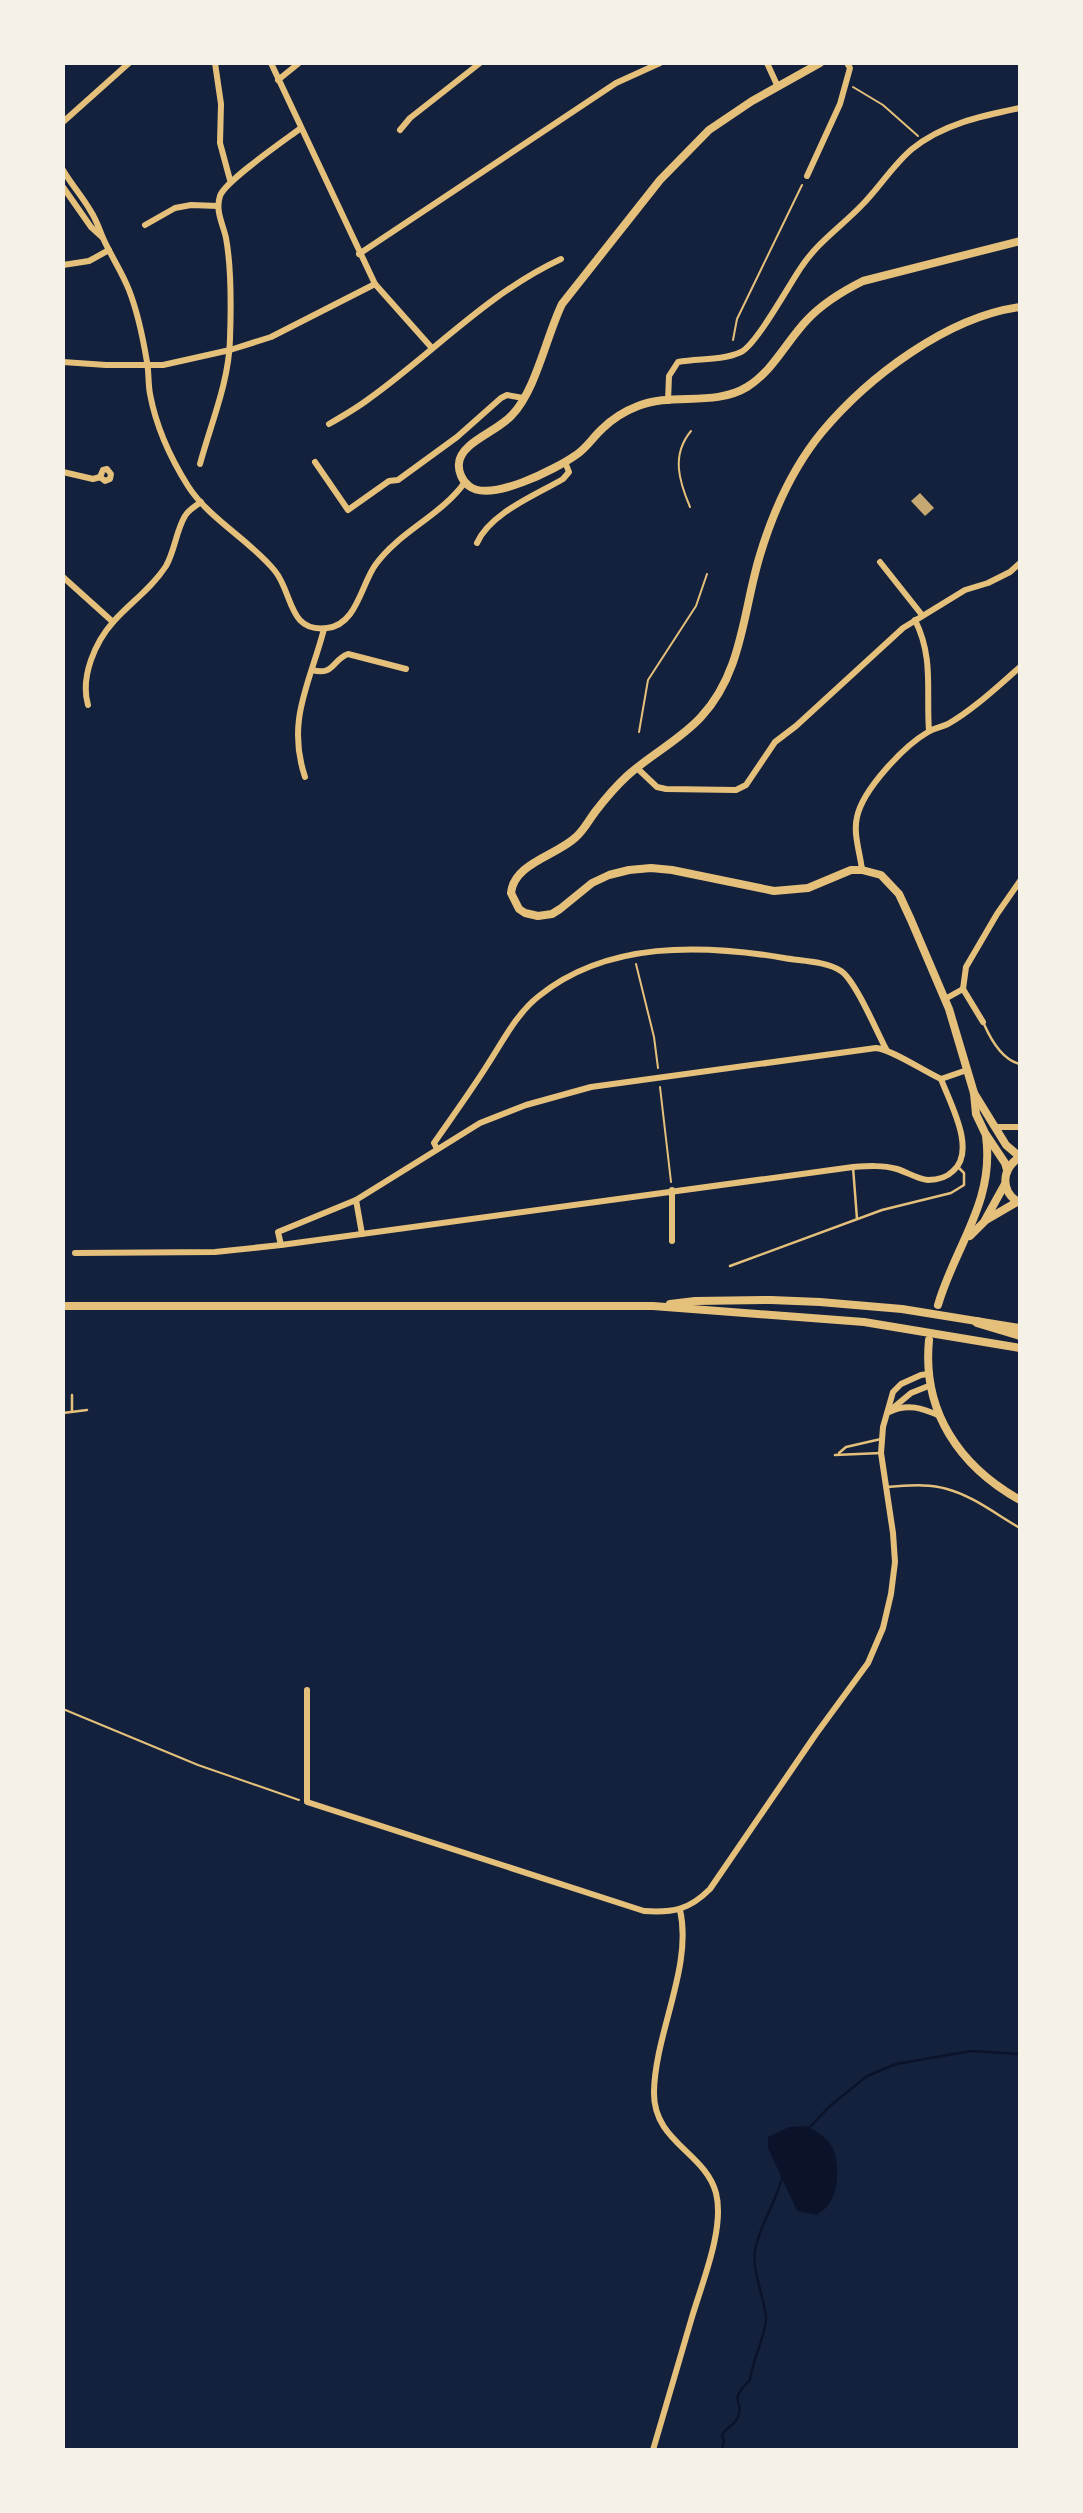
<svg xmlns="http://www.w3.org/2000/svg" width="1083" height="2513" viewBox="0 0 1083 2513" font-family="'IBM Plex Sans',sans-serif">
  <rect width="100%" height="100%" fill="#14213d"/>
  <path fill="#0b132b" d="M805,2126C814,2130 822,2134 828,2141C841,2155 840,2190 829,2204C826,2209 820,2212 817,2215L797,2211L768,2148V2137L789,2127Z"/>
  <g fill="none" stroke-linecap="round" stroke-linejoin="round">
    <g stroke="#0b132b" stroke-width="2.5">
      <path d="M807,2130L830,2106L867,2076L896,2064L971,2051L1020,2054"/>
      <path d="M722,2450L724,2441L722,2435C726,2427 734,2426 738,2417C745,2399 726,2404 750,2380C752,2360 767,2333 766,2317C764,2295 750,2268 756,2246C762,2221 777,2200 783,2175"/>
    </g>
  </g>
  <path fill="#c6a872" d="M920,493L934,508L925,516L911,501Z"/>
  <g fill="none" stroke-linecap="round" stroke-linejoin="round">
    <g stroke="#e5c07b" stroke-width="2">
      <path d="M853,87L883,105L918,136"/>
      <path d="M733,340L737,319L802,185"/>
      <path d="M690,507C679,481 671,455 691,431"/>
      <path d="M639,732L648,680L696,606L707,574"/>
      <path d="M636,964L654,1037L658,1068"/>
      <path d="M660,1087L671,1182"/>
      <path d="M63,1709L198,1765L299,1800"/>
    </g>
    <g stroke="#e5c07b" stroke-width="2.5">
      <path d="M984,1024C991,1040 1002,1060 1020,1064"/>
      <path d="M853,1167L857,1219"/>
      <path d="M730,1266L882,1210L951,1193L964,1185V1173L958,1167"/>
      <path d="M72,1411V1395"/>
      <path d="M63,1413L87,1410"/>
      <path d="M839,1453L846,1447L881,1439"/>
      <path d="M835,1455L881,1453"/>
      <path d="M886,1487C906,1486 928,1483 947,1489C973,1496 997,1515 1020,1528"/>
    </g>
    <g stroke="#e5c07b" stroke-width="6">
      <path d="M215,63L221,104L220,143L230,180"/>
      <path d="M271,63L375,284L431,347"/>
      <path d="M767,63L778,87"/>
      <path d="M278,80L299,63"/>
      <path d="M63,122L129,63"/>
      <path d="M400,130L410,118L480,63"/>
      <path d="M63,170C71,184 82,196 90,210C96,219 99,228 103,238C111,256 122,272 129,290C138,313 143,338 147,362C149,373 148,383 150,394C156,426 171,459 188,486C209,519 251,541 275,571C293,593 288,633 327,628C357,625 361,584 376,564C400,531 442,515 465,482"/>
      <path d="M807,176L840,104L850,68L847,63"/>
      <path d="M63,187L91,227L102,237"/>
      <path d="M145,225L175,208L191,205L218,206"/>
      <path d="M359,254L616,83L660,63"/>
      <path d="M63,265L89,261L109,250"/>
      <path d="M63,362L106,365H163L230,350L271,337L375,284"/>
      <path d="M668,401L669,376L678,362C698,358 722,361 741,352C757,344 790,283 802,266C818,242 843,225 862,205C879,188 893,165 912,149C943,124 981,116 1020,108"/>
      <path d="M329,424C343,416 357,408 370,398C434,352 488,293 561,259"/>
      <path d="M315,462L348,510L389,481L398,480L457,437L501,398L507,395L523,398"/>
      <path d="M200,464C211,423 229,382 230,339C231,311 231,265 226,238C223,224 215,211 220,196C225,181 285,140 301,128"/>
      <path d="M63,472L93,479L100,477L105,481L110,479L111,474L107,469L103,470L100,477"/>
      <path d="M477,543C490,513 536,495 563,479L569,472L565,462"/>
      <path d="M880,562L922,615"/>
      <path d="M63,577L113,622"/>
      <path d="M915,620C934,658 926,690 929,731"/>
      <path d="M312,670C334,676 332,660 348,654L406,669"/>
      <path d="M88,705C80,677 95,642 114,621C131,602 152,588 166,566C175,550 176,531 185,516C188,510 196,506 201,502"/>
      <path d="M637,768L657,787L666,789L736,790L746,785L775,742L796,726L903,628L965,590L988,583L1010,572L1020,563"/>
      <path d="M305,777C286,720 310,683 324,629"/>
      <path d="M862,870C860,852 853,834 857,817C863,789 904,746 928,732C935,728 942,727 948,724C974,709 997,687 1020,667"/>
      <path d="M963,989L966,967L997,914L1020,881"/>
      <path d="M945,999L963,989L983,1022"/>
      <path d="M995,1127H1020"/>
      <path d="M437,1149L434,1143C452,1117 471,1091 488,1064C503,1041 517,1013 539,996C607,941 702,944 784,958C801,961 826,961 841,971C855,980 877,1032 886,1049"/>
      <path d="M672,1190V1241"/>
      <path d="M356,1200L362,1234"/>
      <path d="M281,1245L278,1232L356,1200L480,1123L526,1105L591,1087L876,1048C891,1049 925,1072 941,1079L967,1070"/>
      <path d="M75,1253L215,1252L281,1245L853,1167C868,1166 883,1165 897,1169C907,1172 917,1179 928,1180C937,1180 947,1177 953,1171C977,1151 950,1103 941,1079"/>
      <path d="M893,1408L911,1393L931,1385"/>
      <path d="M889,1412C908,1403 922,1408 940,1416"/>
      <path d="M307,1690V1802L644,1911C673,1913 689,1910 710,1889L816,1734L868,1663L883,1628L891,1594L895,1562L893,1533L881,1453L883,1427L893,1392L901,1384L921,1375L928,1374"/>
      <path d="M653,2450C666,2406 679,2362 692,2317C702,2283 725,2228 716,2193C705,2152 653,2142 654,2092C655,2033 693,1966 680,1910"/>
    </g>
    <g stroke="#e5c07b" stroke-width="8">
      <path d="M820,63L752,101L709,130L660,180L562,304C546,337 536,390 512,415C497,432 461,442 459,463C458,471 462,481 469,486C490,503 556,469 576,455C587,448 593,437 602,429C612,419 625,411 638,406C672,392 714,407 747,387C773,371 786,342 807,320C822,304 843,291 863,281L1020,241"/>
      <path d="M974,1093L1006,1145L1020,1157"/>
      <path d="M1020,1157C1001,1169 1000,1192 1020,1203"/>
      <path d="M1007,1170L1005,1163L985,1133L976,1114L974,1093L949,1009L911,920L899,894L881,875L862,870H851L808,888L774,891L672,870L651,868L629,870L609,875L592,883L560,909L552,914L538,916L525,913L519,909L511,893C514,863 556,856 576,837C584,830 589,820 595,812C605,799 615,787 627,776C650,755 680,740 701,717C743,672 743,610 760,555C773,512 794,466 822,432C868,377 947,317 1020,307"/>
      <path d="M986,1220L1017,1202"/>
      <path d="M970,1236L984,1222L1005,1184"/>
      <path d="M670,1304L695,1301L771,1300L820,1302L902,1309L1020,1328"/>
      <path d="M938,1305C955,1246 995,1202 986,1136"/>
      <path d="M63,1306H653L864,1322L1020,1348"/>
      <path d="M929,1340C922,1411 959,1466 1020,1500"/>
    </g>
    <path stroke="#e5c07b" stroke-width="10" d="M977,1322L1020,1335"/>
  </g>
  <rect width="1083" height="2513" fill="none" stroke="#f6f1e7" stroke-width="130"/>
</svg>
